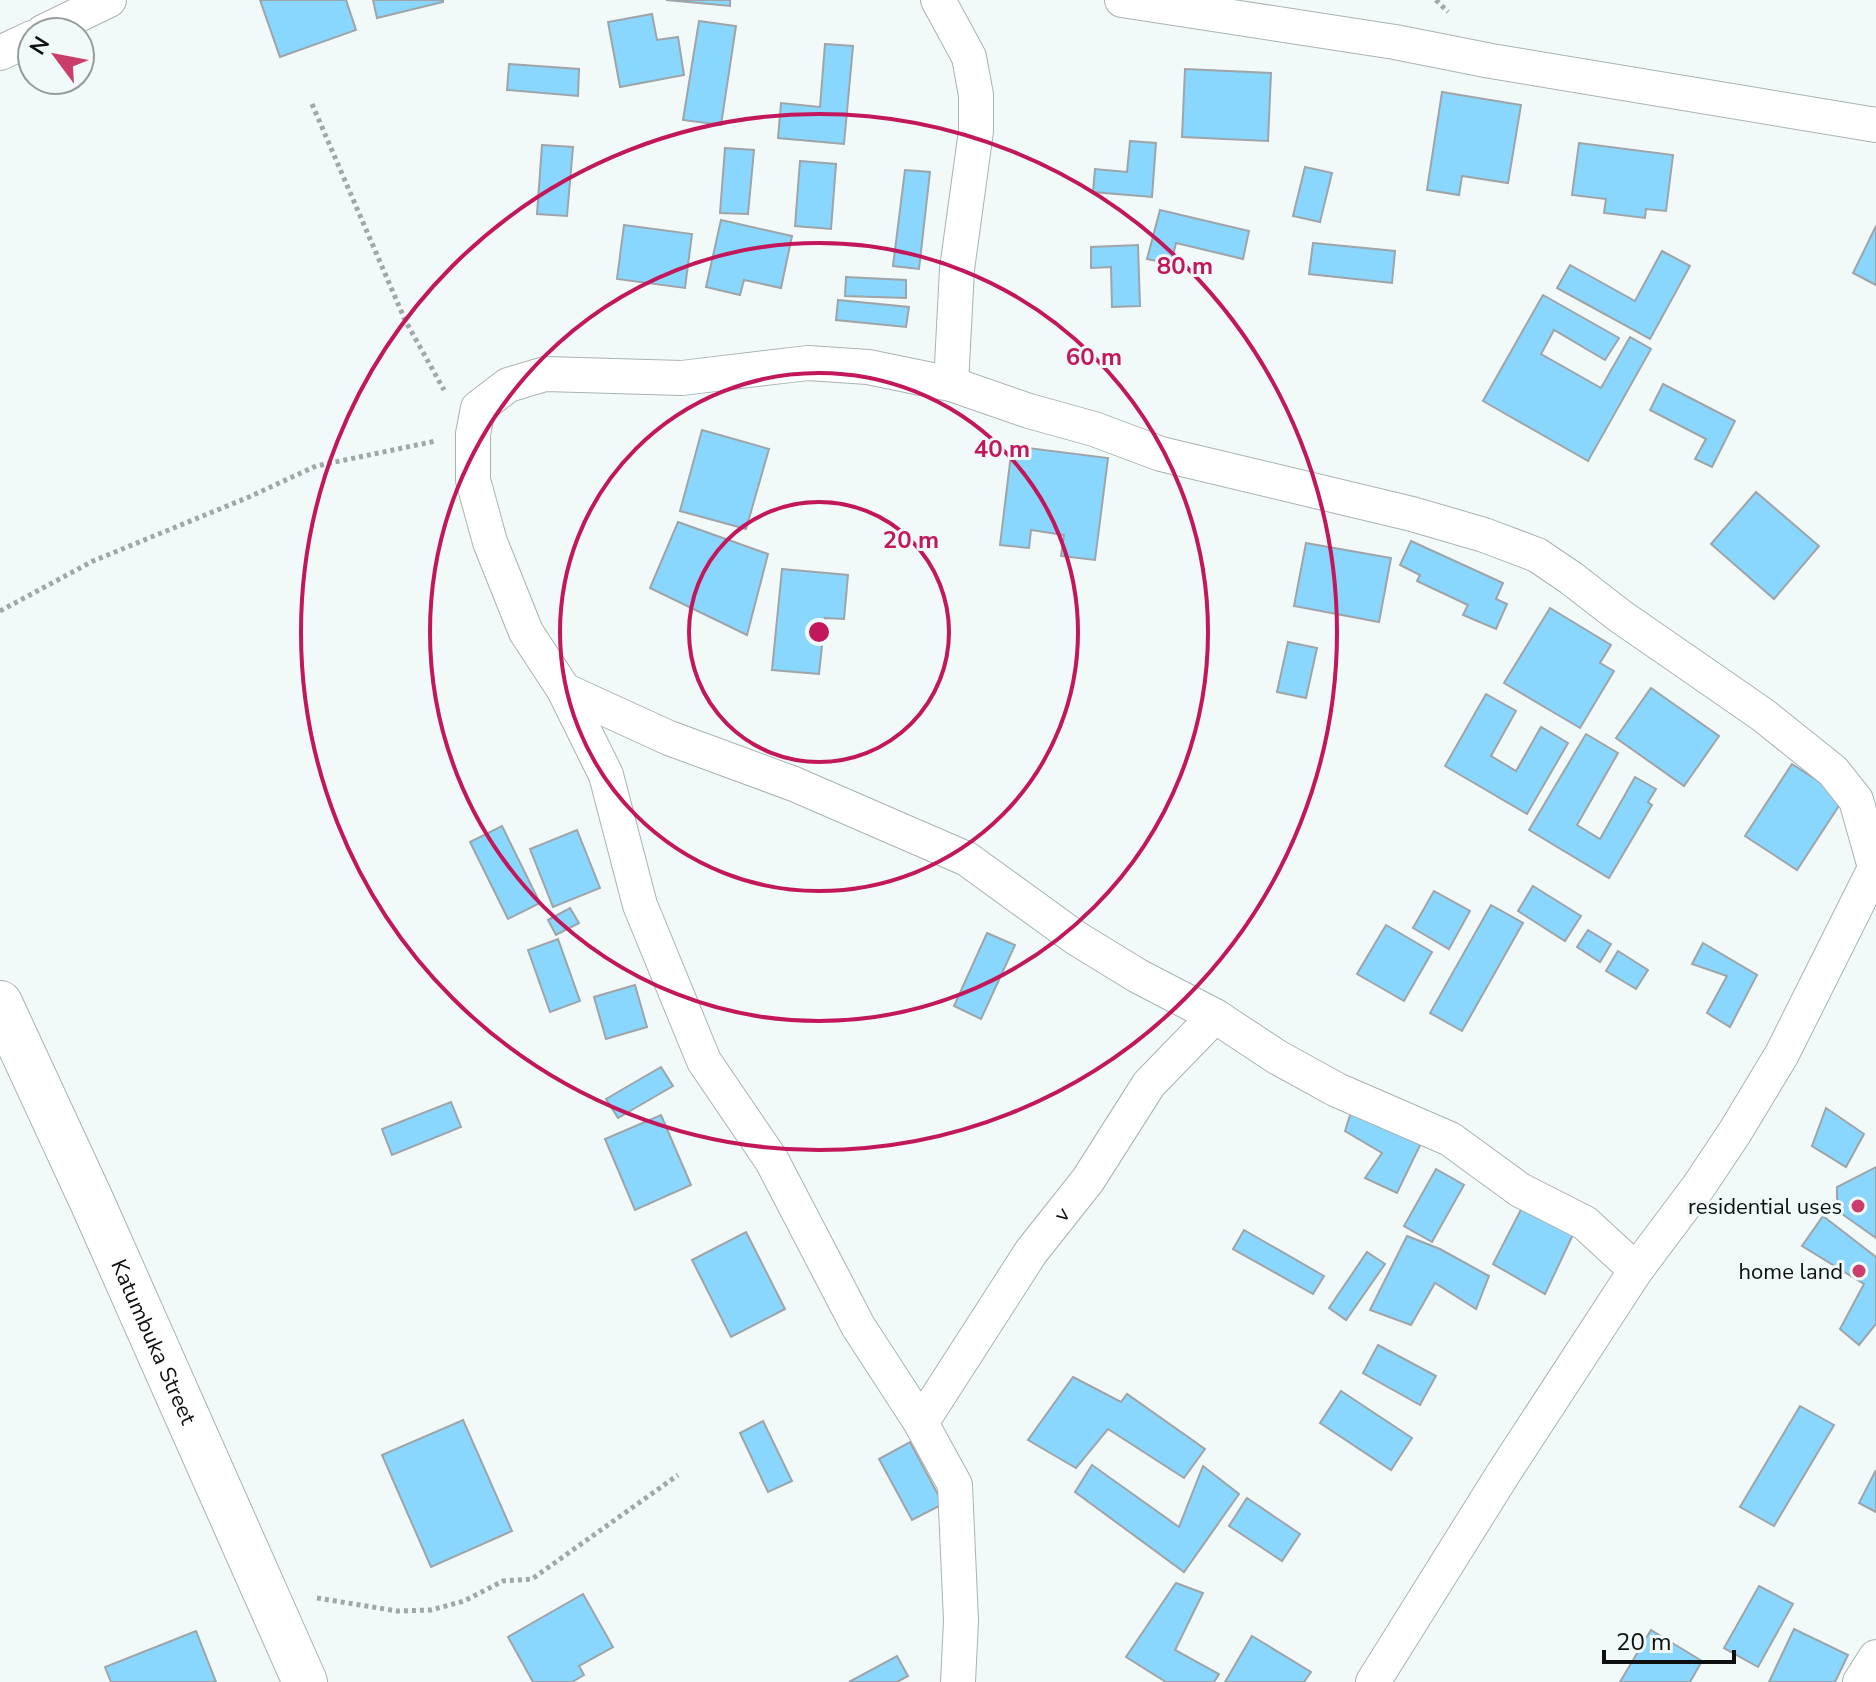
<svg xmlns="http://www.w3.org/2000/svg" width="1876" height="1682" viewBox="0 0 1876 1682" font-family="'Nunito Sans',sans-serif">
  <rect width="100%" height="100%" fill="#f1f9f9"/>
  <g fill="#89d7fe" stroke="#9ea4a8" stroke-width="2">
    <path d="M260,0H346L356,30L280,57Z"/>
    <path d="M373,0H443V2L377,18Z"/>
    <path d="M666,0H730V6Z"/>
    <path d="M652,14L657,40L678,37L684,75L620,87L608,22Z"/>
    <path d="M699,21L736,26L721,125L683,120Z"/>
    <path d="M825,44L853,46L844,144L778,138L781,103L820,107Z"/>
    <path d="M509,64L579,69L578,96L507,90Z"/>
    <path d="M1185,69L1271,73L1268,141L1182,137Z"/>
    <path d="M1442,92L1521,105L1508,183L1462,176L1459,195L1427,190Z"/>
    <path d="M1130,141L1156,143L1152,197L1093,192L1095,169L1127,172Z"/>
    <path d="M1579,143L1673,155L1666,211L1646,209L1645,218L1604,213L1606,199L1572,195Z"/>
    <path d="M542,145L573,147L567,216L537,214Z"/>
    <path d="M725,148L754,150L748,214L720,213Z"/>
    <path d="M800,161L836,164L831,229L795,226Z"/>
    <path d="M1305,167L1332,173L1320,222L1293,216Z"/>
    <path d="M905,170L930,172L919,269L893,266Z"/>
    <path d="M1160,210L1249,231L1243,259L1176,243L1171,264L1147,259Z"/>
    <path d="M721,220L792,236L781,288L744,280L740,295L706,287Z"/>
    <path d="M624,225L692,234L685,288L617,279Z"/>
    <path d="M1876,226V285L1853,273Z"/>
    <path d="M1313,243L1395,251L1392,283L1309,274Z"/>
    <path d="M1138,245L1140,306L1112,307L1111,267L1091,268V247Z"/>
    <path d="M1662,251L1690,266L1650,339L1557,288L1570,265L1635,301Z"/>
    <path d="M846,277L906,280V298L845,296Z"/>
    <path d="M1543,295L1619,338L1605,360L1554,330L1541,354L1601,388L1630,337L1651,349L1588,461L1483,401Z"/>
    <path d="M838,300L909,307L906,327L836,320Z"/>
    <path d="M1663,384L1735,421L1712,467L1695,459L1706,439L1650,410Z"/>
    <path d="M702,430L769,449L746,529L680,511Z"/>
    <path d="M1012,446L1108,458L1095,560L1061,556L1064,535L1031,530L1029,548L1000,545Z"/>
    <path d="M1756,492L1819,546L1774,599L1711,544Z"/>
    <path d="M678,522L768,554L747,635L650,588Z"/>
    <path d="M1411,541L1503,583L1496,599L1507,604L1496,629L1463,615L1468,605L1417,581L1420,575L1400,565Z"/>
    <path d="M1306,543L1391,558L1379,622L1294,606Z"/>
    <path d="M782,569L848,575L844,619L825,618L819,674L772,670Z"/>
    <path d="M1550,608L1611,645L1600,663L1614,671L1580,728L1504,683Z"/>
    <path d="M1288,642L1317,648L1306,698L1277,692Z"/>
    <path d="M1651,688L1719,736L1684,786L1616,738Z"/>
    <path d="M1486,694L1516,711L1491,756L1516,771L1541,727L1568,743L1527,814L1445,766Z"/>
    <path d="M1586,734L1618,753L1577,825L1600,839L1635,777L1656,789L1648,802L1652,805L1609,878L1529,830Z"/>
    <path d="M1792,764L1844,798L1797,870L1745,836Z"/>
    <path d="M502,826L540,903L508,919L470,842Z"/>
    <path d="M577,830L600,888L553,907L530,849Z"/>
    <path d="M1533,886L1581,916L1565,941L1518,911Z"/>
    <path d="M1434,891L1470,911L1449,949L1413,928Z"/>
    <path d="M1491,905L1523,923L1462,1031L1430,1013Z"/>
    <path d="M570,908L579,923L556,935L548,920Z"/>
    <path d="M1386,925L1432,952L1404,1001L1357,974Z"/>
    <path d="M1588,930L1611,944L1600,962L1577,947Z"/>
    <path d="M987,933L1015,945L981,1019L954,1006Z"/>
    <path d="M558,939L580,1001L550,1012L528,950Z"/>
    <path d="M1703,943L1757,975L1730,1027L1707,1013L1727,976L1692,964Z"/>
    <path d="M1618,951L1648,970L1636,989L1606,971Z"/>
    <path d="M635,985L647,1027L606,1039L594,997Z"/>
    <path d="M661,1067L673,1086L618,1118L606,1099Z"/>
    <path d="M451,1102L461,1127L392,1155L382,1129Z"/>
    <path d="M1353,1106L1424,1137L1397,1193L1365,1178L1382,1153L1345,1131Z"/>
    <path d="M1826,1108L1864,1134L1846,1167L1812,1146Z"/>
    <path d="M661,1115L691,1185L635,1210L605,1139Z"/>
    <path d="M1876,1167V1238L1842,1214L1837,1198V1187Z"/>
    <path d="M1436,1169L1464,1185L1432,1242L1404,1226Z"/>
    <path d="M1529,1194L1577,1226L1545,1294L1493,1264Z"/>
    <path d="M1823,1216L1876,1257V1324L1859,1345L1840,1329L1864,1284L1802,1246Z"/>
    <path d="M1244,1230L1324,1276L1313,1294L1233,1249Z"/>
    <path d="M746,1232L785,1309L731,1337L692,1260Z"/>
    <path d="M1407,1236L1440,1249L1489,1276L1476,1309L1435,1283L1411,1325L1370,1310Z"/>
    <path d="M1367,1252L1385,1264L1346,1320L1329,1308Z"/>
    <path d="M1378,1345L1436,1376L1420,1405L1363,1373Z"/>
    <path d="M1073,1377L1121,1402L1127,1394L1205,1449L1184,1478L1108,1429L1076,1468L1028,1440Z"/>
    <path d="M1341,1391L1412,1438L1391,1470L1320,1423Z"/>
    <path d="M1800,1406L1834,1425L1774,1526L1740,1507Z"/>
    <path d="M463,1420L512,1531L431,1567L382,1455Z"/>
    <path d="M763,1421L792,1481L768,1492L740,1433Z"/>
    <path d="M910,1442L943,1504L912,1520L879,1459Z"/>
    <path d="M1092,1465L1179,1527L1203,1466L1239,1494L1184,1572L1075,1492Z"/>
    <path d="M1876,1470V1512L1859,1503Z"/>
    <path d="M1247,1498L1300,1534L1282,1561L1229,1526Z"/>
    <path d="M1176,1583L1203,1593L1175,1650L1219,1674L1214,1682H1166L1126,1657Z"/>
    <path d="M1759,1586L1793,1604L1758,1667L1724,1648Z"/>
    <path d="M583,1594L613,1647L579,1666L584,1675L572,1682H533L508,1637Z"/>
    <path d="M1794,1629L1848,1655L1835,1682H1769Z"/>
    <path d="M1651,1630L1702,1661L1690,1682H1620Z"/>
    <path d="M196,1631L216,1682H111L105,1667Z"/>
    <path d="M1252,1636L1311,1672L1304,1682H1225Z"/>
    <path d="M897,1656L908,1676L897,1682H849Z"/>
  </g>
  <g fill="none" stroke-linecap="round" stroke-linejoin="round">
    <defs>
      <g id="street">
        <path d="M938,0L969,57L976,95V131L957,269L951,384"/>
        <path d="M1122,0L1395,42L1491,61L1876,125"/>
        <path d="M43,32L109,0"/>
        <path d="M0,53L32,38"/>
        <path d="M564,690L669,738L794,784L967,859L1076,938L1138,976L1215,1016L1277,1057L1337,1090L1450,1139L1520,1190L1585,1223L1636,1270"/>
        <path id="s1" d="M921,1423L1031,1252L1088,1180L1149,1084L1215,1016"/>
        <path d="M958,1682L961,1621L955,1485L921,1423L858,1326L772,1161L704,1061L640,905L606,775L564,690L526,632L490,542L473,480V434L478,408L508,385L545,374L682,378L808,363L868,367L951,384L1029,411L1094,429L1161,454L1412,514L1484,535L1537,555L1571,578L1620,616L1763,715L1833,771L1856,800L1875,867"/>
        <path d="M1373,1682L1503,1474L1636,1270L1699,1186L1735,1132L1782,1054L1876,866"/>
        <path d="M1860,1682L1876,1657"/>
      </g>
      <g id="secondary">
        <path id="s2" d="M0,1003L93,1204L305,1682"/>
      </g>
    </defs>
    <use href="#street" stroke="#aab2b2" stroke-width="36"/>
    <use href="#secondary" stroke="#aab2b2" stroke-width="46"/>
    <g stroke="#a0a7a7" stroke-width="5" stroke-dasharray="4 4" stroke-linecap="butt">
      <path d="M1436,0L1448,12"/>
      <path d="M312,104L405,320L444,390"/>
      <path d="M0,611L93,561L249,497L316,466L436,441"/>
      <path d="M317,1598L397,1611L431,1610L464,1601L503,1581L532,1579L678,1475"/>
    </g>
    <use href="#street" stroke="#fff" stroke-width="34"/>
    <use href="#secondary" stroke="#fff" stroke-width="44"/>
  </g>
  <g fill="none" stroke="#c2185b" stroke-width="4">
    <circle cx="819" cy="632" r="130"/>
    <circle cx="819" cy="632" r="259"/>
    <circle cx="819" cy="632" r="389"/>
    <circle cx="819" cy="632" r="518"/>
  </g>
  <g fill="#cb3d6a" stroke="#f1f9f9" stroke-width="3">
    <circle cx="1858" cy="1206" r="8"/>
    <circle cx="1859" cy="1271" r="8"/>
  </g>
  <g text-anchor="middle" stroke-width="6" stroke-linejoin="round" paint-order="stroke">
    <g font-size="22" fill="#0d1010" stroke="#f1f9f9" text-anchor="end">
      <text x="1842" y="1214">residential uses</text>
      <text x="1843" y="1279">home land</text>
    </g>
    <g font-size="22" fill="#0d1010" stroke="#f1f9f9">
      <text dy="8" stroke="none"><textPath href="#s1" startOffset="252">v</textPath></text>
      <text dy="8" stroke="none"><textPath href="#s2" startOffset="372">Katumbuka Street</textPath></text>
    </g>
  </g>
  <circle cx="819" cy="632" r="12" fill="#c2185b" stroke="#f1f9f9" stroke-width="4"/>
  <g font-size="24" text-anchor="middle" font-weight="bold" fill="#c2185b" stroke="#f1f9f9" stroke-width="6" stroke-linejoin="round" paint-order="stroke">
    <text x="1185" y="274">80 m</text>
    <text x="1094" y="365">60 m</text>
    <text x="1002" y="457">40 m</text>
    <text x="911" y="548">20 m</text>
  </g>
  <g transform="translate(56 56) rotate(302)"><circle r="38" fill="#f1f9f9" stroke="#969c9c" stroke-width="2"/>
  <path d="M0-6L14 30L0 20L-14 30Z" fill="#cb3d6a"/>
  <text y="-12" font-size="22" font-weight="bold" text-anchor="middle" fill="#0d1010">N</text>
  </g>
  <path d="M1604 1650v12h130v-12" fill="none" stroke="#0d1010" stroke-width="4"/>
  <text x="1616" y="1650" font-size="24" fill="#0d1010" stroke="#f1f9f9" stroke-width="6" paint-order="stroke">20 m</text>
</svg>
